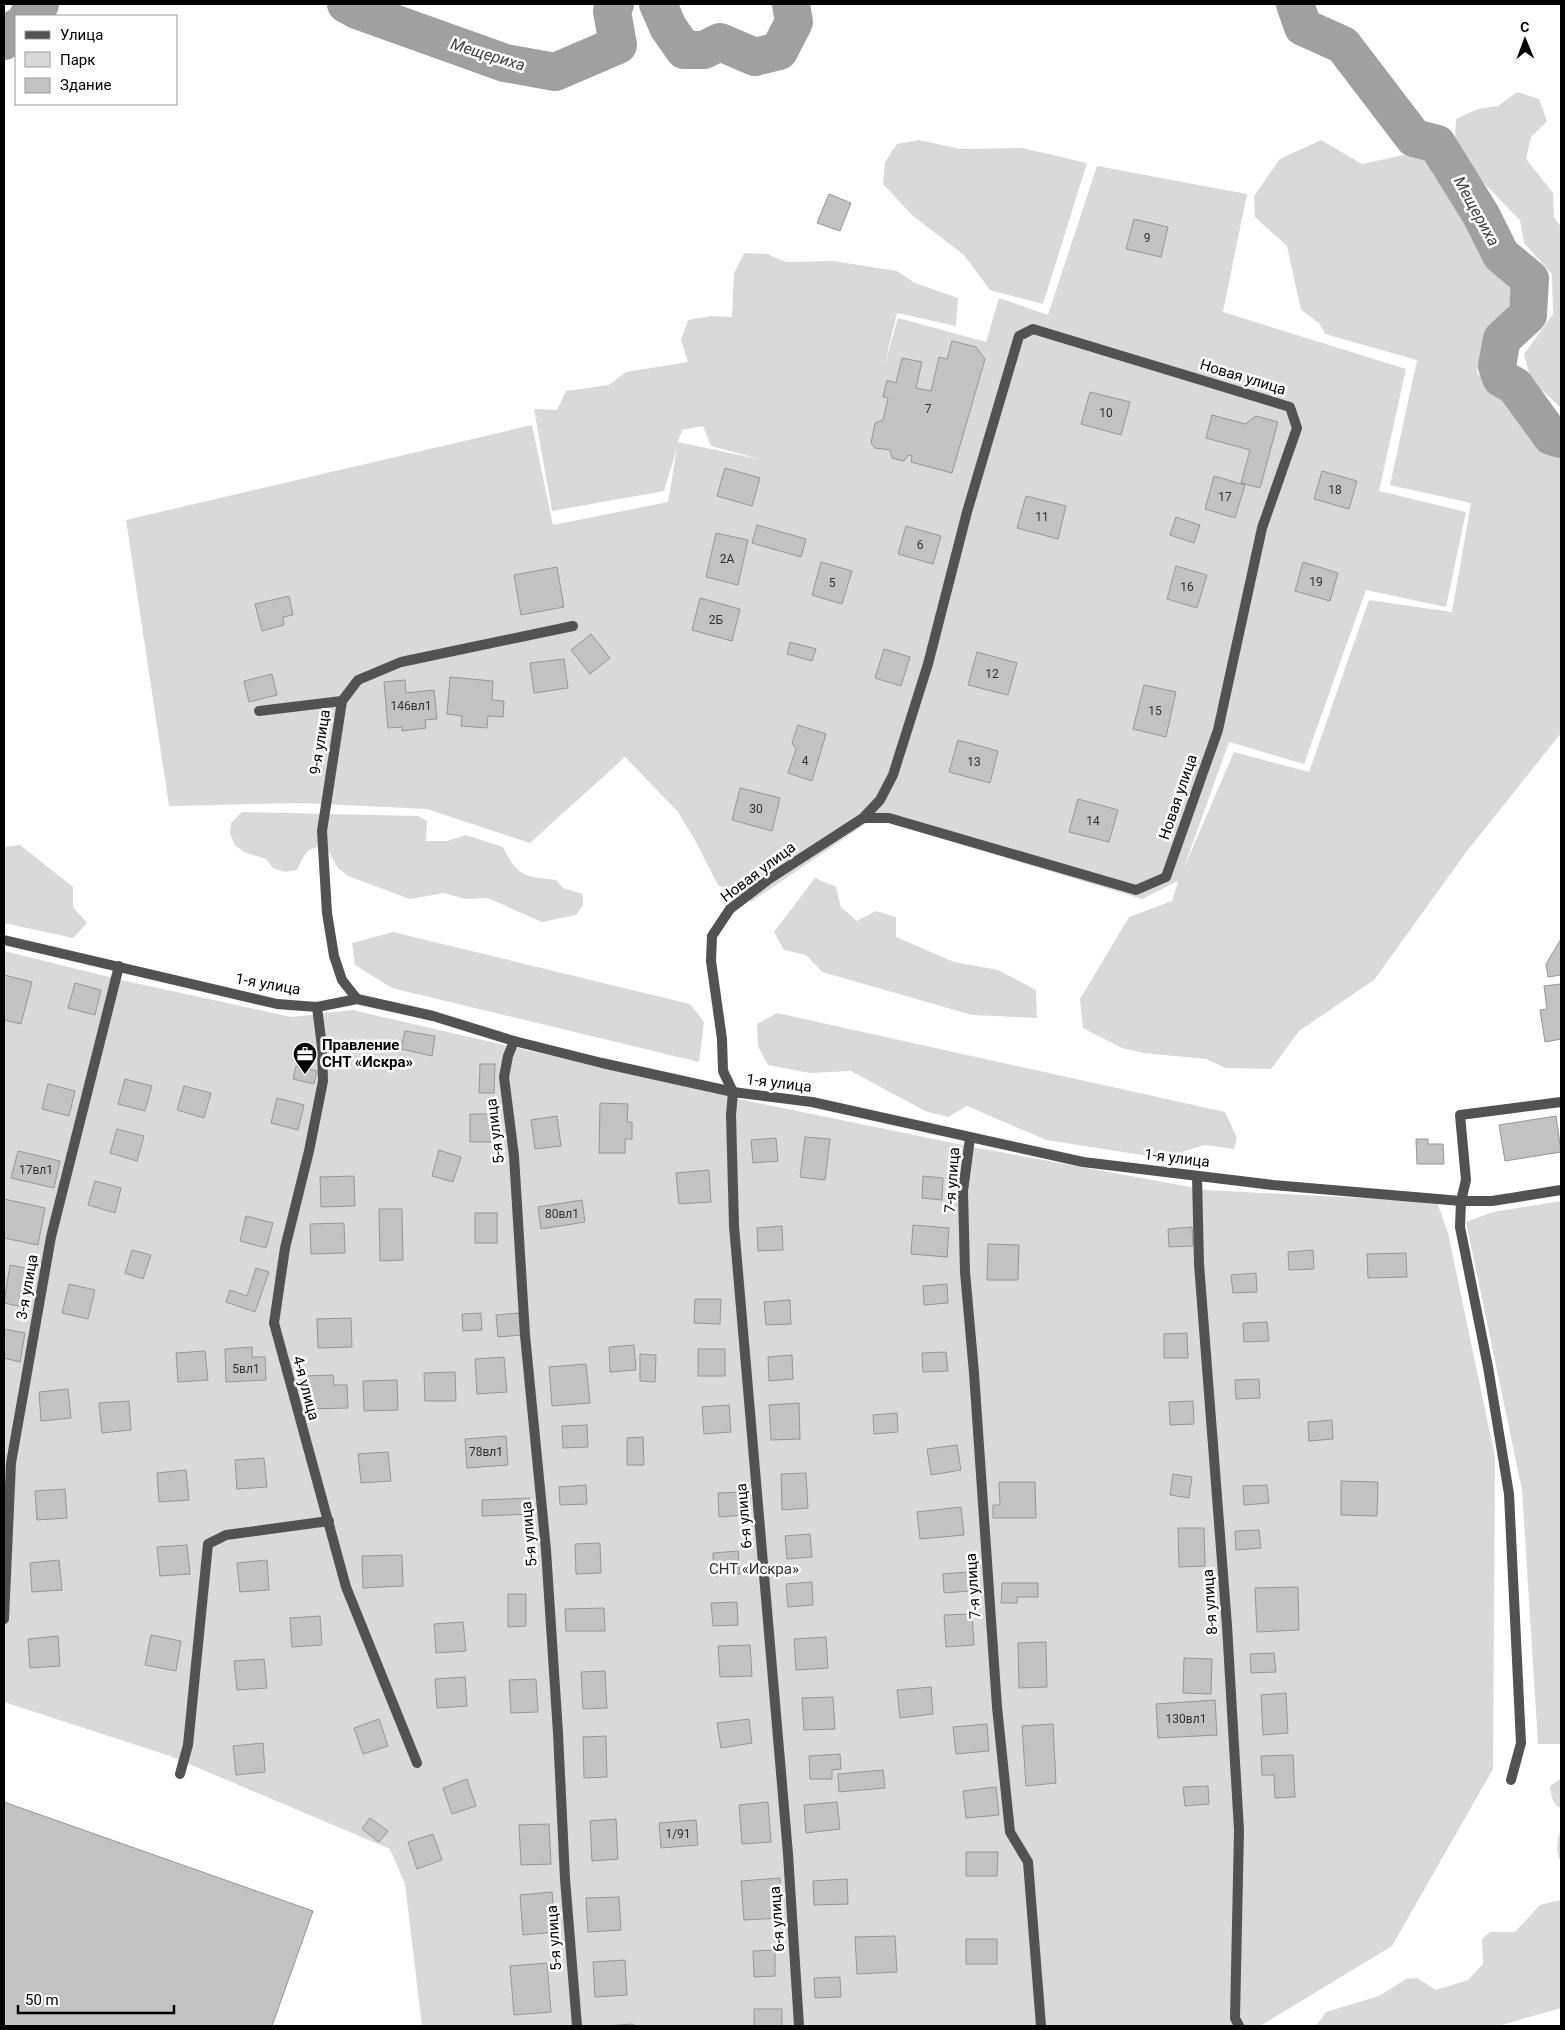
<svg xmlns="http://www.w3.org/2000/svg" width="1565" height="2030" viewBox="0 0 1565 2030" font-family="Roboto,sans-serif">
  <rect width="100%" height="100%" fill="#fff"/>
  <g fill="#d9d9d9" fill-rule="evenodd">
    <path d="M1517,92L1539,99L1547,121L1531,137L1526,159L1553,193L1554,217L1561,227V408L1531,380L1524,354L1553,314L1552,274L1524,243L1520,220L1477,176L1455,140L1456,119L1478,109L1498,106Z"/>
    <path d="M919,140L960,149L1022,148L1087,163L1043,304L990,290L964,255L913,216L883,184L885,162L897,144Z"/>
    <path d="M1321,140L1362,164L1408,154L1429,157L1497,265L1516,281L1507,313L1482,346L1477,372L1492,391L1513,396L1528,424L1539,437L1561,449V733L1467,851L1374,980L1299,1031L1271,1069L1226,1068L1206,1059L1143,1053L1122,1048L1083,1028L1080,999L1129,917L1172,901L1178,881L1142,899L874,818L751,902L718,885L696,842L678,812L625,757L530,843L427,809L301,803L169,806L126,520L532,425L553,525L668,502L677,448L664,491L552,511L534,409L557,410L566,391L609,385L626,372L688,362L681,340L688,320L711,316L732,317L734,273L744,253L767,254L786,262L833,261L897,271L915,283L958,298L956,326L897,313L884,367L898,318L986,342L999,298L1048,315L1097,166L1247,194L1223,312L1406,369L1379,491L1466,512L1446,607L1366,590L1304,764L1229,742L1183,870L1234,752L1309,772L1369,600L1452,612L1471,503L1390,485L1417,360L1325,334L1319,323L1301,310L1287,246L1255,217L1254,196L1280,159ZM703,426L711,446L763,460L678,442L682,430Z"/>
    <path d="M242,812L418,816L427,821L426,841H447L466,835L503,847C518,877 524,876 556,880L563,888L583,894V905L576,915L542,922L488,898L465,899L444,893L410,899L348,876L338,868L326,847C306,846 305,854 297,870L285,872L273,868L266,859L244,852L235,845L230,834L231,823Z"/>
    <path d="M20,845L73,887V907L87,923L73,938L4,923V847Z"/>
    <path d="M815,878L836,887L841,907L857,921L876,911L896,917V937L954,962L998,970L1036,990L1037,1018L972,1015L822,972L806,955L784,950L774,932Z"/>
    <path d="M393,932L690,1004L704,1022L699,1062L392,988L355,965L352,943Z"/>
    <path d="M4,951L121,980L292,1017L352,1010L748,1101L973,1147L1207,1190L1437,1202L1448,1233L1495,1457L1493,1769L1392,1946L1260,2026H422L405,1884L390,1849L170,1756L4,1702Z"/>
    <path d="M777,1013L1225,1112L1237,1138L1234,1149L1205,1145L1161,1158L1046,1140L967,1106L948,1117L925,1111L851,1071L810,1073L768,1065L758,1046L757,1024Z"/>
    <path d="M1561,1201V1744H1538L1522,1490L1466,1222L1493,1212Z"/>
    <path d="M1559,1780H1561V1808C1552,1805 1551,1795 1550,1786Z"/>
    <path d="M1561,1829V1863C1555,1850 1557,1842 1561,1829Z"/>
    <path d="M1561,1900V2008L1498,2026H1316L1326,2012L1379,1996L1406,1979L1417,1978L1436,1990L1468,1980L1483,1964L1482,1939L1490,1932H1515L1540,1905Z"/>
  </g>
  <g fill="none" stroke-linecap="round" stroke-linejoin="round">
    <g stroke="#a0a0a0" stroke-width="38">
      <path d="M346,4L357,10L505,63L555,72L618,45L612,11L615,4"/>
      <path d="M658,4L668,27L684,50H704L720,42L755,57L779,51L794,22L791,4"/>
      <path d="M1295,4L1303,27L1343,45L1414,138L1437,144L1481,215L1501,255L1530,279L1528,315L1502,339L1497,366L1501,378L1515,386L1551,436L1561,439"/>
      <path d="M28,16L40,4"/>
      <path d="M4,41L16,28"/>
    </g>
  </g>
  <g fill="#c2c2c2" stroke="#969696">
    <path d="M829,194L851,203L840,231L817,223Z"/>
    <path d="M1134,219L1168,227L1161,257L1126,249Z"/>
    <path d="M952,341L976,347L985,359L952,473L911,462L912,456L908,455L904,461L892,458L890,450L875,448L871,443L875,423L883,420L888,398L883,397L887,380L896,383L902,358L922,362L916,388L931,391L939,357L947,359Z"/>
    <path d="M1090,392L1130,402L1121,435L1081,424Z"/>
    <path d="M1212,415L1245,424L1256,416L1278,422L1260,488L1241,483L1250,450L1206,438Z"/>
    <path d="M725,468L760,478L752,506L717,496Z"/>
    <path d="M1322,471L1357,481L1349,509L1314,499Z"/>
    <path d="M1214,476L1245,485L1235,518L1205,509Z"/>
    <path d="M1026,496L1066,506L1058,539L1017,528Z"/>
    <path d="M1176,517L1200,525L1194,543L1170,535Z"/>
    <path d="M757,525L806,539L801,557L752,543Z"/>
    <path d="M906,526L941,536L933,564L898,554Z"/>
    <path d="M716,533L748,540L738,585L706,577Z"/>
    <path d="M821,562L852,571L842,604L812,595Z"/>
    <path d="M1303,562L1338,573L1330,601L1295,591Z"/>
    <path d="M1176,566L1207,575L1197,608L1167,599Z"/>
    <path d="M557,567L564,607L521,615L514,575Z"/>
    <path d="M289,596L293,615L283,617L284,625L262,631L255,604Z"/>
    <path d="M700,598L740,609L732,641L692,630Z"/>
    <path d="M591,634L610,658L590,674L571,650Z"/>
    <path d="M790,642L816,649L812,661L787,654Z"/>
    <path d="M884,649L910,657L901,686L875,678Z"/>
    <path d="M977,652L1017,663L1008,695L968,685Z"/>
    <path d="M564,659L568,688L534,693L530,663Z"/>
    <path d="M272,674L277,695L249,702L244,681Z"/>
    <path d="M450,677L493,681L492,700L504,701L503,717L488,716L487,728L461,726L462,716L447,714Z"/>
    <path d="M405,680L406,693L434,690L437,719L425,720L426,728L402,731V727L388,728L384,682Z"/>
    <path d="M1144,685L1176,692L1166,737L1133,729Z"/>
    <path d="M798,725L826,734L812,781L788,773L796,749L792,743Z"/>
    <path d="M958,740L998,751L990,783L949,772Z"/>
    <path d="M740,788L780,798L772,831L732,820Z"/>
    <path d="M1078,799L1118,810L1109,842L1069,832Z"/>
    <path d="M1561,939V975L1548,977L1546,964Z"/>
    <path d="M4,975L32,982L21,1024L4,1020Z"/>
    <path d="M75,983L101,990L95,1015L68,1008Z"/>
    <path d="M1561,984V1039L1545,1042L1540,1010L1547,1009L1544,986Z"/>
    <path d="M405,1031L435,1036L432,1056L401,1049Z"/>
    <path d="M480,1064H495L494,1093H479Z"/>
    <path d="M296,1066L317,1071L314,1084L293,1079Z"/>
    <path d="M125,1079L152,1086L145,1111L118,1104Z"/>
    <path d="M48,1084L75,1091L69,1116L42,1109Z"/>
    <path d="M184,1086L211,1093L204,1118L177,1110Z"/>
    <path d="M277,1098L304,1105L298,1130L271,1123Z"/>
    <path d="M600,1103L628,1104L627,1122H632V1139H625V1153H599Z"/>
    <rect x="470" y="1114" width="21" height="28"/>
    <path d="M557,1116L561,1146L535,1149L531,1120Z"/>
    <path d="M1556,1116L1561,1152L1505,1161L1499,1125Z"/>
    <path d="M117,1129L144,1136L137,1161L110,1153Z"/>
    <path d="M805,1137L830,1139L825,1180L800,1177Z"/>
    <path d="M776,1138L778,1161L753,1163L751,1140Z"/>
    <path d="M1416,1139H1428V1144H1443L1444,1164H1417Z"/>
    <path d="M439,1150L461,1157L453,1182L432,1176Z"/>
    <path d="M18,1151L60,1161L54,1188L11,1178Z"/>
    <path d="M709,1170L711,1202L679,1204L676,1173Z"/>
    <path d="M354,1176L355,1206L321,1207L320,1177Z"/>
    <path d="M923,1176L943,1178L942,1200L922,1198Z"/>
    <path d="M95,1181L121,1188L115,1213L88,1205Z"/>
    <path d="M4,1199L45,1208L38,1245L4,1238Z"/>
    <path d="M582,1200L585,1222L541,1229L538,1207Z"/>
    <path d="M379,1209H402L403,1260L380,1261Z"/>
    <rect x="475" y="1213" width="22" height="30"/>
    <path d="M246,1216L273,1223L266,1248L240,1241Z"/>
    <path d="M344,1223L345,1253L311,1254L310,1224Z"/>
    <path d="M913,1225L949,1228L947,1257L911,1254Z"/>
    <path d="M782,1226L783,1250L758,1251L757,1228Z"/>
    <path d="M1192,1227L1193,1246L1169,1247L1168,1229Z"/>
    <path d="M988,1244L1019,1245L1018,1280H987Z"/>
    <path d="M132,1250L151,1255L143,1279L125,1273Z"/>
    <path d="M1313,1250L1314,1269L1289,1270L1288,1252Z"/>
    <path d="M1406,1253L1407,1277L1368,1278L1367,1254Z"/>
    <path d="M10,1265L31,1269L23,1307L4,1303Z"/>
    <path d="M256,1268L269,1272L255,1312L226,1302L230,1290L247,1296Z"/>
    <path d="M1256,1273L1257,1292L1233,1293L1231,1275Z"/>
    <path d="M69,1284L95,1290L88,1319L62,1313Z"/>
    <path d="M947,1284L948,1303L924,1305L923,1286Z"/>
    <path d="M695,1299H721L720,1324L694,1323Z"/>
    <path d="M790,1300L791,1324L766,1325L764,1302Z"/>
    <path d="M481,1313L482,1330L463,1331L462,1314Z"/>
    <path d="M519,1313L521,1335L498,1337L496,1315Z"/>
    <path d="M351,1318L352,1347L318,1348L317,1319Z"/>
    <path d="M1267,1322L1269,1341L1244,1342L1243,1323Z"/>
    <path d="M4,1329L25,1333L20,1362L4,1358Z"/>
    <path d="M1187,1333L1188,1358H1164V1334Z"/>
    <path d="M634,1345L636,1370L610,1372L609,1347Z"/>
    <path d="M252,1347V1357H265L266,1380L226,1382L225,1349Z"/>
    <rect x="698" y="1349" width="27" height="27"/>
    <path d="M205,1351L208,1380L178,1382L176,1353Z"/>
    <path d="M946,1352L948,1371L923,1372L922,1353Z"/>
    <path d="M640,1354L656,1355L655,1382L640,1381Z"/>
    <path d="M792,1355L793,1379L769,1381L768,1357Z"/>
    <path d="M504,1357L507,1392L477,1394L475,1359Z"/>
    <path d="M586,1364L590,1403L552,1406L549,1367Z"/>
    <path d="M455,1372L456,1401H425L424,1373Z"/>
    <path d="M333,1375L334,1385H347L348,1408L308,1409L307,1376Z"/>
    <path d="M1259,1379L1260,1398L1236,1399L1235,1380Z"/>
    <path d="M397,1380L398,1410L364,1411L363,1381Z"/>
    <path d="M68,1389L71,1418L41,1421L39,1392Z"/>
    <path d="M129,1401L131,1430L102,1433L99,1403Z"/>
    <path d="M1193,1401L1194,1424L1170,1425L1169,1402Z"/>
    <path d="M799,1403L800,1439L771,1440L769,1405Z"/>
    <path d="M729,1405L731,1432L704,1434L702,1407Z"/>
    <path d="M897,1413L898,1432L874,1434L873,1415Z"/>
    <path d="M1332,1420L1333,1439L1309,1441L1308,1422Z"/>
    <path d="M587,1425L588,1447L563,1448L562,1426Z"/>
    <path d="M506,1436L508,1465L467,1468L465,1439Z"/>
    <path d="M643,1437L644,1465H627V1438Z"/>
    <path d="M957,1445L961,1470L931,1475L927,1449Z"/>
    <path d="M388,1452L391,1481L361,1483L358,1454Z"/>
    <path d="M264,1458L267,1487L237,1489L235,1460Z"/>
    <path d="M186,1470L189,1500L159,1502L157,1473Z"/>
    <path d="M806,1473L808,1508L782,1510L781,1474Z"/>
    <path d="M1173,1474L1192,1477L1189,1498L1170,1495Z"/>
    <path d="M1341,1481L1378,1482L1377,1516L1341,1515Z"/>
    <path d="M999,1482H1035L1036,1518H993V1505H1000Z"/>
    <path d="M586,1485L587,1504L560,1505L559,1487Z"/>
    <path d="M1267,1485L1269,1503L1244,1505L1243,1486Z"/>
    <path d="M65,1489L67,1518L37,1520L35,1491Z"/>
    <path d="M743,1492L744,1515L719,1517L718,1493Z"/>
    <path d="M530,1498L531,1514L482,1516V1500Z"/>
    <path d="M961,1507L964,1535L920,1539L917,1512Z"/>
    <path d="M1178,1528H1204L1205,1566L1179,1567Z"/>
    <path d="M1259,1530L1261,1548L1236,1550L1235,1531Z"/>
    <path d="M810,1534L812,1557L787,1559L785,1536Z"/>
    <path d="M600,1543L601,1573L576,1574L575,1544Z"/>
    <path d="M187,1545L190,1574L160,1576L157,1547Z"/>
    <path d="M738,1551L740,1574L714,1576L713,1553Z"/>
    <path d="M402,1555L403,1586L363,1588L362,1556Z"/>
    <path d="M59,1560L62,1590L32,1592L30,1563Z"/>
    <path d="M267,1560L269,1590L240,1592L237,1563Z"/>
    <path d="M968,1572L969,1591L944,1593L943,1574Z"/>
    <path d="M812,1582L813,1605L788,1607L786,1584Z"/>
    <path d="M1002,1583H1038V1597H1017V1603H1001Z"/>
    <path d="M1298,1587L1299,1630L1257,1632L1255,1588Z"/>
    <path d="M508,1594H526V1626L508,1627Z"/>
    <path d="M737,1602L738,1625L713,1626L711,1603Z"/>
    <path d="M604,1608L605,1631H566L565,1609Z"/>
    <path d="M972,1614L974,1645L946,1647L944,1615Z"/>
    <path d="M320,1616L322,1645L292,1647L290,1618Z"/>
    <path d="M463,1622L466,1651L436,1653L434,1624Z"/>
    <path d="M151,1635L181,1641L176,1671L145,1665Z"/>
    <path d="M58,1636L60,1666L30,1668L28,1639Z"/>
    <path d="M826,1637L828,1668L796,1670L794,1639Z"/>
    <path d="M1046,1642L1047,1687L1019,1688L1018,1643Z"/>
    <path d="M750,1645L752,1676L720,1677L718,1646Z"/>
    <path d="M1274,1653L1276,1672L1251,1673L1250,1654Z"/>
    <path d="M1184,1658L1212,1659L1211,1694L1183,1693Z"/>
    <path d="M264,1659L267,1688L237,1690L234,1661Z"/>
    <path d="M605,1671L607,1708L583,1709L581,1672Z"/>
    <path d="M465,1677L467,1706L437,1708L435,1679Z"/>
    <path d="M536,1679L538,1712L511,1713L509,1680Z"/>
    <path d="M931,1687L933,1714L900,1718L897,1690Z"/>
    <path d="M1286,1693L1288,1733L1263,1735L1261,1695Z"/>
    <path d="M833,1697L835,1729L804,1730L802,1698Z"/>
    <path d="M1215,1700L1217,1735L1158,1738L1156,1704Z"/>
    <path d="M379,1719L388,1746L363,1754L354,1728Z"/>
    <path d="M749,1719L752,1743L721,1748L717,1723Z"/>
    <path d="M987,1724L989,1751L956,1754L953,1727Z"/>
    <path d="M1053,1724L1056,1783L1026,1786L1022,1726Z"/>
    <path d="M606,1736L607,1777L584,1778L583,1737Z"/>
    <path d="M263,1743L265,1772L236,1775L233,1746Z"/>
    <path d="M840,1754L841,1769L832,1770V1779H810L809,1756Z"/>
    <path d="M1293,1755L1295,1797L1275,1798L1274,1775H1262L1261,1756Z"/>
    <path d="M883,1770L885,1788L839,1792L838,1774Z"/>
    <path d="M467,1779L476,1806L452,1814L443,1788Z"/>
    <path d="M1208,1786L1209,1804L1185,1806L1183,1787Z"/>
    <path d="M996,1787L999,1815L966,1818L963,1791Z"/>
    <path d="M4,1802L313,1911L272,2026H4Z"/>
    <path d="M768,1802L771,1842L742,1844L739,1805Z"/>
    <path d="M837,1802L840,1829L806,1833L804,1805Z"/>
    <path d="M370,1818L388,1831L379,1842L362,1829Z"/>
    <path d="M616,1819L618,1859L592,1861L590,1821Z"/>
    <path d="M696,1820L698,1845L661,1848L659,1823Z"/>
    <path d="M549,1824L551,1864L521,1865L519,1825Z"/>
    <path d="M433,1834L442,1860L417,1869L408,1842Z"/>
    <path d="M966,1852H998L997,1876H966Z"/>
    <path d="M780,1878L782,1918L744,1920L741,1881Z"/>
    <path d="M847,1879L848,1904L814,1905L813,1881Z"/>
    <path d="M552,1892L556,1932L523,1935L520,1895Z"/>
    <path d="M619,1897L621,1930L588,1932L586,1898Z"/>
    <path d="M895,1936L897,1972L857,1974L855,1937Z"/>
    <rect x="966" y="1939" width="31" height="25"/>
    <path d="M775,1950V1976L754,1977L753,1951Z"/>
    <path d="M625,1960L627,1995L595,1997L593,1962Z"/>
    <path d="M547,1963L551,2012L514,2015L510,1966Z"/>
    <path d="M840,1977L841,1997L815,1998L814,1978Z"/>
    <rect x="754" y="2009" width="28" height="17"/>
    <path d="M633,2024L634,2026H605Z"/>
  </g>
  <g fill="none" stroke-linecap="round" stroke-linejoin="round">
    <g stroke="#525252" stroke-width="10">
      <path d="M259,711L342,701"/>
      <path d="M180,1774L188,1745L208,1544L226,1535L329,1521"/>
      <path d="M1511,1780L1521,1743L1509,1494L1488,1367L1460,1227L1461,1201L1466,1180L1460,1115L1561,1102"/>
    </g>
    <g stroke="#525252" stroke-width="10">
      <path d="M4,940L277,1004L317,1007L357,999L433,1016L514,1041L602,1063L733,1092L812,1102L1083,1162L1273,1185L1461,1201H1492L1561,1190"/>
      <path d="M357,999L342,980L334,956L327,913L322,831L342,701L358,680L401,662L573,626"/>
      <path d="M317,1007L322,1047L323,1081L309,1151L285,1248L274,1323L346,1587L417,1763"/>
      <path d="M514,1041L508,1056L504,1077L514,1156L525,1335L546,1550L558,1733L565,1879L577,2026"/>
      <path d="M970,1138L963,1191L965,1272L974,1373L997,1707L1010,1832L1028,1862L1041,2026"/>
      <path d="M1197,1176L1199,1264L1227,1626L1239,1830L1235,2018L1239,2026"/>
      <path d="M4,1619L11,1463L51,1237L119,966"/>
      <path d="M799,2026L788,1854L734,1226L731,1115L733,1092L723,1071L722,1039L711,961L712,936L730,909L769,879L863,818L880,800L893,775L928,664L967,512L1019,336L1033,329L1290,407L1297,428L1262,528L1218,730L1166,877L1136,890L889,818H863"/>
    </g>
  </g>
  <defs>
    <symbol id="office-pin" viewBox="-11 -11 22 30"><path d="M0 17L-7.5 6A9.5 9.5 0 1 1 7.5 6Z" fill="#000" stroke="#fff"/><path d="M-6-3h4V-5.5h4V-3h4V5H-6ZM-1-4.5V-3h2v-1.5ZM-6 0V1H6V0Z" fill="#fff"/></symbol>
  </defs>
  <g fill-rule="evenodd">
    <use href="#office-pin" x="291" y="1040" width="28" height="38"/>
  </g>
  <g text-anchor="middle" stroke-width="5" stroke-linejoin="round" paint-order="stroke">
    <g font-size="12" fill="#303030">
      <text x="1147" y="242">9</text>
      <text x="928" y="413">7</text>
      <text x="1106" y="417">10</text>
      <text x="1335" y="494">18</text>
      <text x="1225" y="501">17</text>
      <text x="1042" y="521">11</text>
      <text x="920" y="549">6</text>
      <text x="727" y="563">2А</text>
      <text x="1316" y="586">19</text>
      <text x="832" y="587">5</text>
      <text x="1187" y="591">16</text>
      <text x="716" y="624">2Б</text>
      <text x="992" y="678">12</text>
      <text x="411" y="710">146вл1</text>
      <text x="1155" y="715">15</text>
      <text x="805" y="765">4</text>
      <text x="974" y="766">13</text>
      <text x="756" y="813">30</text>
      <text x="1093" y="825">14</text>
      <text x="36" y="1174">17вл1</text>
      <text x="562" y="1218">80вл1</text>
      <text x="246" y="1373">5вл1</text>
      <text x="486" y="1456">78вл1</text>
      <text x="1186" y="1723">130вл1</text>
      <text x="678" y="1838">1/91</text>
    </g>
    <g font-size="15" fill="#000" stroke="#fff">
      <text transform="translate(1243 377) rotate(17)" y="5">Новая улица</text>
      <text transform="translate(320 742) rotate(-81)" y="5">9-я улица</text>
      <text transform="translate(1178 797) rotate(-71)" y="5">Новая улица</text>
      <text transform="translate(758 872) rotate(-37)" y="5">Новая улица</text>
      <text transform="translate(268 984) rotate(10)" y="5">1-я улица</text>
      <text transform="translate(779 1083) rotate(7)" y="5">1-я улица</text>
      <text transform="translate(495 1131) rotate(-97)" y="5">5-я улица</text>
      <text transform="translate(1177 1158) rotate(7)" y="5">1-я улица</text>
      <text transform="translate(952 1180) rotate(-86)" y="5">7-я улица</text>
      <text transform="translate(27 1287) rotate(-80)" y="5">3-я улица</text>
      <text transform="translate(306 1388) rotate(75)" y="5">4-я улица</text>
      <text transform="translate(744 1516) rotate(-95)" y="5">6-я улица</text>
      <text transform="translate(529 1534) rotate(-95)" y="5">5-я улица</text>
      <text transform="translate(973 1586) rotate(-94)" y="5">7-я улица</text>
      <text transform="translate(1210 1602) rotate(-94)" y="5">8-я улица</text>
      <text transform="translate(777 1919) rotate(-94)" y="5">6-я улица</text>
      <text transform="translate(554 1938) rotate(-94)" y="5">5-я улица</text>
    </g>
    <g font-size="15" font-weight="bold" fill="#000" stroke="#fff" text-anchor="start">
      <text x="322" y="1050">Правление<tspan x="322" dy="17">СНТ «Искра»</tspan></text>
    </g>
    <g font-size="15" fill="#303030" stroke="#fff">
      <text x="754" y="1574">СНТ «Искра»</text>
    </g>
    <g font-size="16" font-style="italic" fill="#414141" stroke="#fff">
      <text transform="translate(488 54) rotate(17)" y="6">Мещериха</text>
      <text transform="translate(1477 211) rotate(61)" y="6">Мещериха</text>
    </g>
  </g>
  <rect width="1565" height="2030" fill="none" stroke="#000000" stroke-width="10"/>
  <rect x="15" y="15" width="162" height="90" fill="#ffffff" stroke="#999999"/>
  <rect x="25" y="31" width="25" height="8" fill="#525252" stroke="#999999"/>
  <text x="60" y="40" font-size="15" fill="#000000">Улица</text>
  <rect x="25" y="52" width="25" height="15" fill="#d9d9d9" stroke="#999999"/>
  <text x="60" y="65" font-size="15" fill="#000000">Парк</text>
  <rect x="25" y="78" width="25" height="15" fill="#c2c2c2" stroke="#999999"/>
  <text x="60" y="90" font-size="15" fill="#000000">Здание</text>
  <g transform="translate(1525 40) rotate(359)" stroke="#ffffff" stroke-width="4" paint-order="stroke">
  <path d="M0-4L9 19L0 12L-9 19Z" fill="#000000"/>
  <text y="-8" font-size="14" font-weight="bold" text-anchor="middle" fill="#000000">С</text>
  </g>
  <path d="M18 2005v8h156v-8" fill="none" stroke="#000000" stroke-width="2.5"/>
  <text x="25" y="2005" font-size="15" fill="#000000" stroke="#ffffff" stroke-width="4" paint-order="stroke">50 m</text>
</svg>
